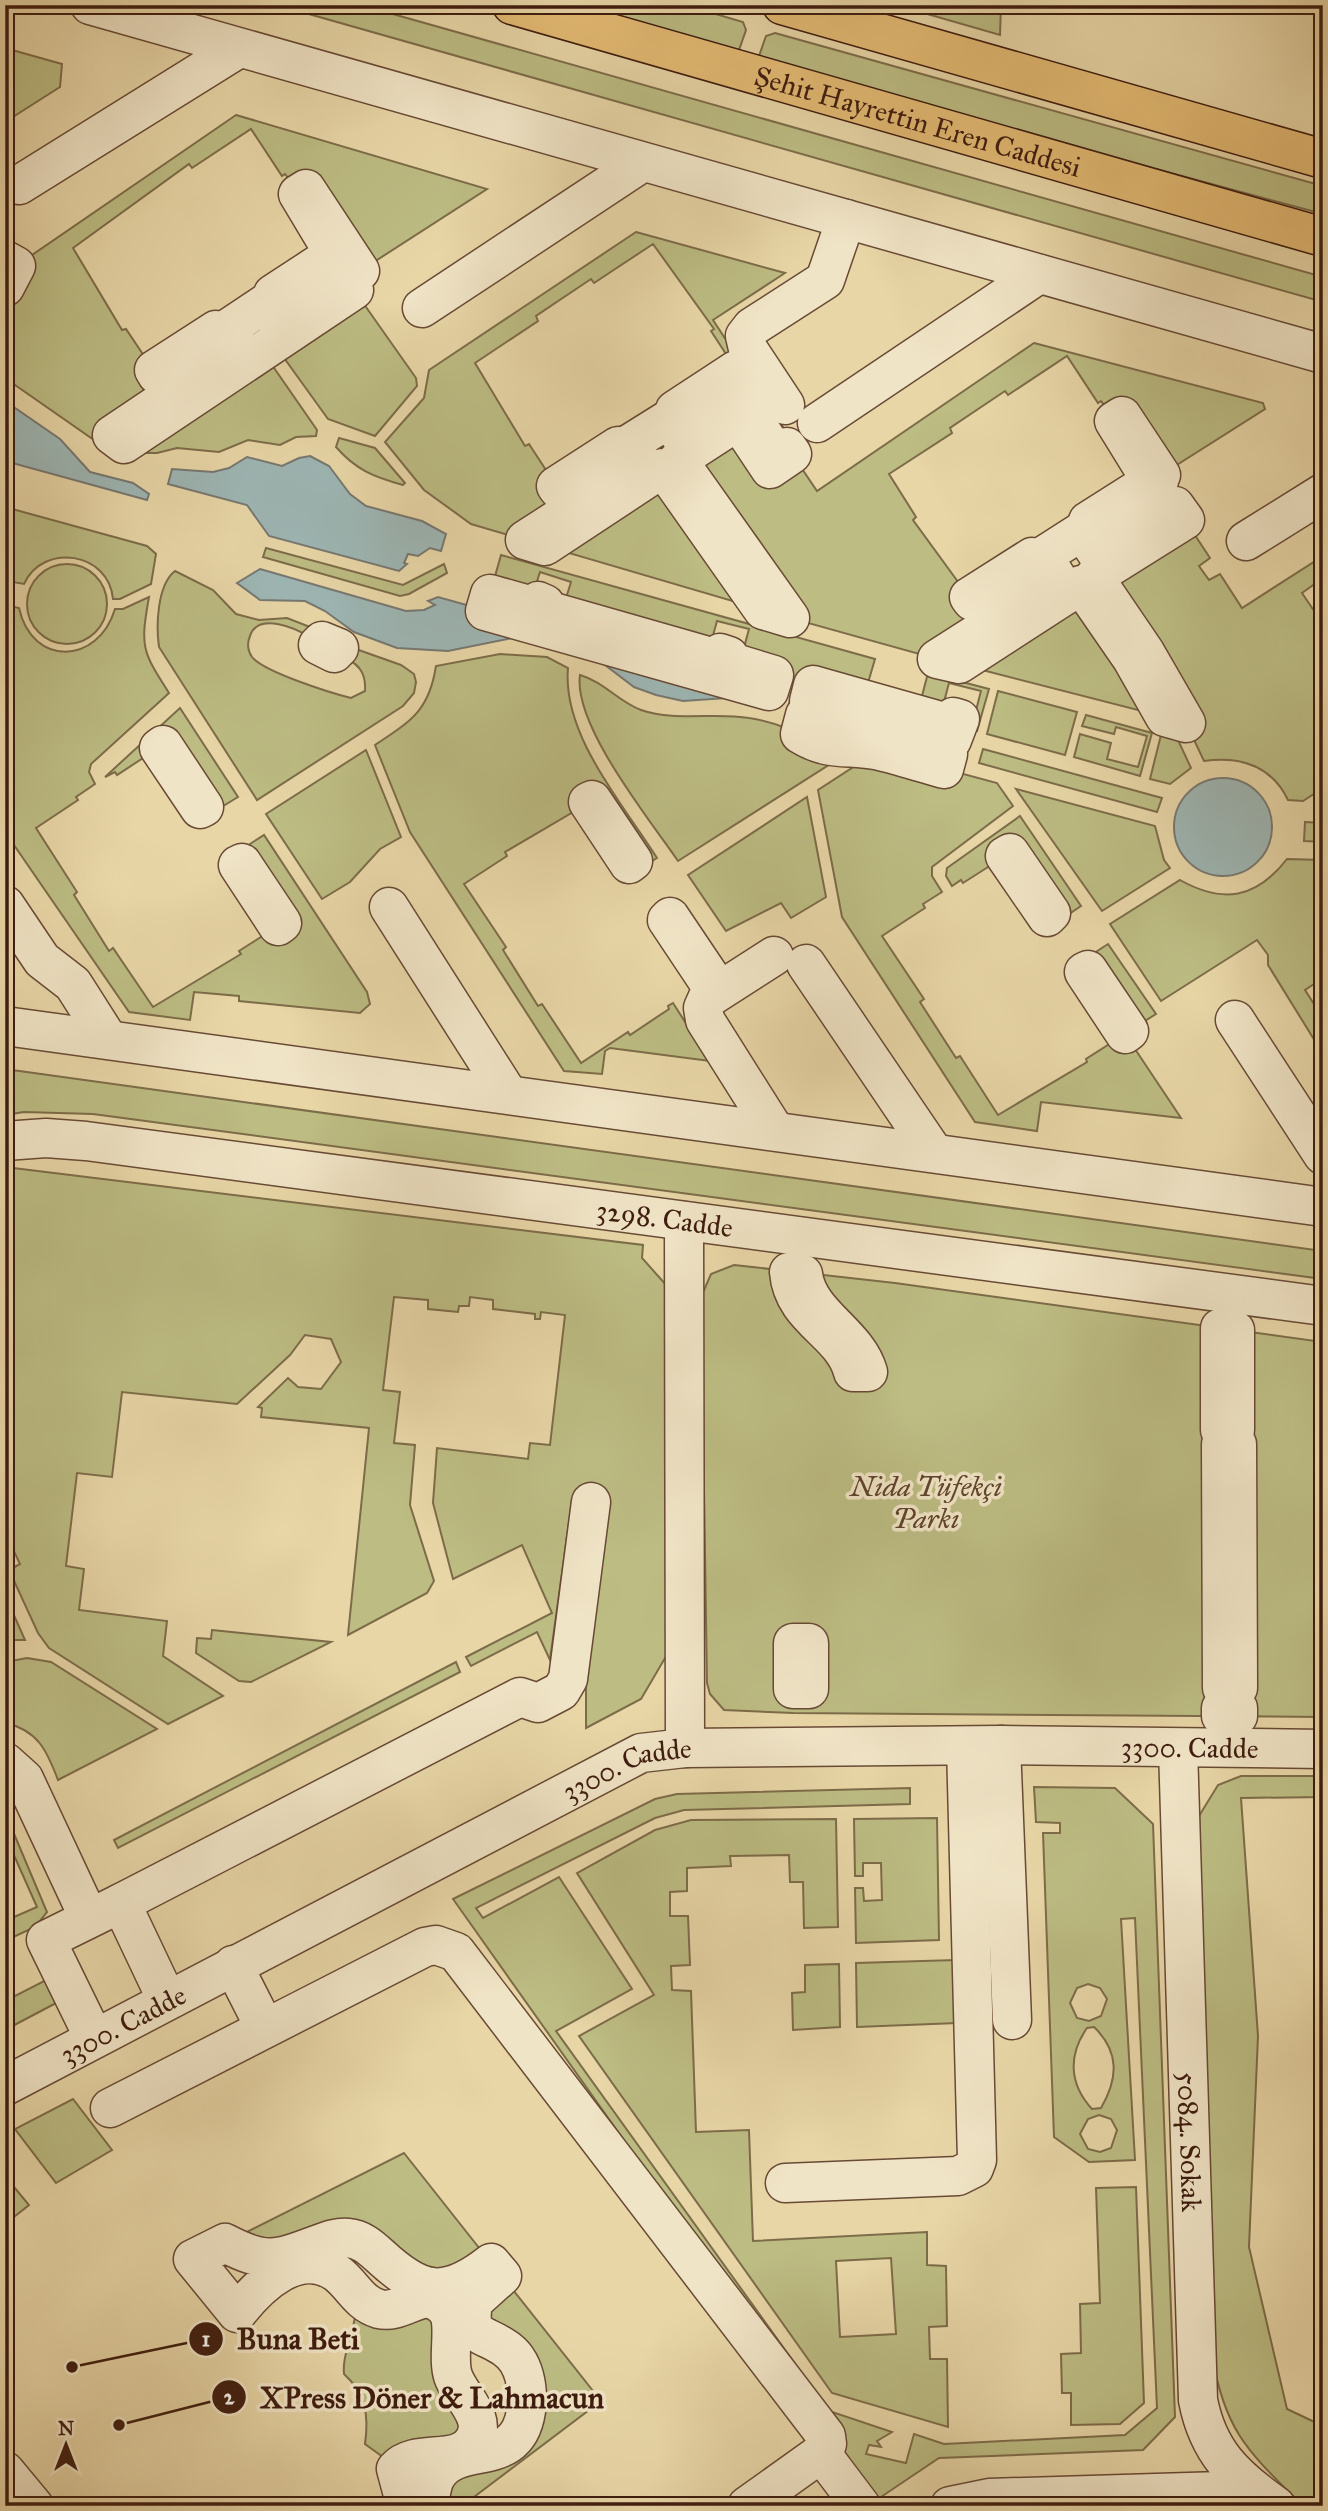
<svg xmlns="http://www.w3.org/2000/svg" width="1328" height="2511" viewBox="0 0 1328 2511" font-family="'IM FELL Great Primer',serif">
  <rect width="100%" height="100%" fill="#e8d6a7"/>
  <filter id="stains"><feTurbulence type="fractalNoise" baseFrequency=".00286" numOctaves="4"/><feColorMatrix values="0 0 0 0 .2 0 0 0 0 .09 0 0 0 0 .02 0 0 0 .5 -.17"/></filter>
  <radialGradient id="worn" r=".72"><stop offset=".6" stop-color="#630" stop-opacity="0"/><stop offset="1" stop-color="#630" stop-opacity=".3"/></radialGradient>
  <g fill="#bcbc83" stroke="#7d6c49" stroke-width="2" fill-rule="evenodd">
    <path d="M277,5H361L1323,277V302Z"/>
    <path d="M571,5H685L743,22L746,30L739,50Z"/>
    <path d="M896,5H938L953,9L954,5H1001L1000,35Z"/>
    <path d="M775,33L1323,186V214L766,64L759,56L766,36Z"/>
    <path d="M5,48L62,64L60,87L5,122Z"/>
    <path d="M236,115L487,189L360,271L285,174L282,176L251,129L192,168L189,164L73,248L122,330L126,329L156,374L218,334L94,440L5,378V287L16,266Z"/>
    <path d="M636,232L785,273L713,320L793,442L739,374L711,331L714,329L653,244L594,283L591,279L536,316L538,321L475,363L525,446L529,444L559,490L525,540L471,524L424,490L385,442L424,398L429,370Z"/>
    <path d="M354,290L416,378L417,386L375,436L328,419L274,344Z"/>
    <path d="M1034,343L1263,403L1265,409L1161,475L1101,401L1098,403L1067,356L1008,395L1005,391L950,428L952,433L889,474L916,517L913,520L972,601L1043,556L937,659L790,618L678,460L738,421L792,454L817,491Z"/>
    <path d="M263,352L317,430L316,436L296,437L280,445L248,440L219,452L177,448L157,453H140Z"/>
    <path d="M339,438L375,448L405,483L403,485C374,477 356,470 336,447Z"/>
    <path d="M663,468L763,610L545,546Z"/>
    <path d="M5,507L147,546L156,554L151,584L120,599H113C109,552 43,542 24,584L7,581Z"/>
    <path d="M1185,520L1210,558L1199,566L1209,580L1220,574L1242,608L1323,556V578L1302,593L1323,624V788L1303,801L1288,800C1271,765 1241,756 1204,761L1186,723L1094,577Z"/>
    <path d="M266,548L403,585L444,564L447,573L409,594L400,596L263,557Z"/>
    <path d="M501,555L875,659L863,700L774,675L741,659L749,629L717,621L709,650L563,608L571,582L540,572L531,600L490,594Z"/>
    <circle cx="67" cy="604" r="40"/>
    <path d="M175,571L213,590L236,614L259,620L287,618L310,627L311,638C298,629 258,611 250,636C247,643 248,651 252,657C264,672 331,693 351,698L365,691C366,675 361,666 346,658L353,648L401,665L414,674L416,682L414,693L403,706L257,800L159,647C156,626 157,585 175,571Z"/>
    <path d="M1081,585L1165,717L959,664Z"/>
    <path d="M149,597C140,647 142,651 169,693L91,764L89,772L95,784L76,797L78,800L36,828L77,892L74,895L109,951L113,948L153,1007L241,954L239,951L278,926L236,853L264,835L367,992L370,1004L360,1013L239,1001V996L194,992L190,1020L129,1012L5,832V605L19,608C32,667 98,665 115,609H123Z"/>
    <path d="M500,654L547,657L568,668C562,735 623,804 657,858L639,869L592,801L505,852L507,856L464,884L506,947L503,950L538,1006L542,1004L581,1063L628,1032L630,1035L669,1009L668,1006L673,1003L710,1061L610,1048L605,1051L602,1074L564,1071L410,832L375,745C411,721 429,711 436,666Z"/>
    <path d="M928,673L989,689L977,731L958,726L973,722L981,691L949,683L941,713L917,715Z"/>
    <path d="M580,675C604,682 619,702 641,710C676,722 714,712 749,718C783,723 815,740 846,754L678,861C650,820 573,725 580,675Z"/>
    <path d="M998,691L1077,712L1065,755L987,734Z"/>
    <path d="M180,708L238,797L210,814L163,745L117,775L115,772L105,777Z"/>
    <path d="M1086,715L1152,733L1140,776L1074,757L1080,734L1111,743L1107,759L1138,767L1147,736L1116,727L1114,734L1082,726Z"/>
    <path d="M1161,735L1178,740L1191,768L1170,784L1150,779Z"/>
    <path d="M983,749L1162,798L1157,812L979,763Z"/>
    <path d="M366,750L401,837L380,849L350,882L322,899L266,814Z"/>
    <path d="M878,751L997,783L1013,806L932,867V876L942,892L923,904L925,908L882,936L924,999L920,1002L956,1058L960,1056L998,1115L1087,1062L1086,1059L1125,1034L1181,1118L1041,1102L1037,1131L975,1122L842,917L818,790Z"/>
    <path d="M1016,789L1155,826L1164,860L1170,868L1102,911Z"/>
    <path d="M807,797L826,897L791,918L781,903L726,931L688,875Z"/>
    <path d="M1020,816L1081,906L1057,922L1010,853L963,883L961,880L952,886L946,876L947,868Z"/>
    <path d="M1305,822L1323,823V842L1304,841Z"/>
    <path d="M1287,859L1323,860V978L1305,990L1323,1018V1054L1268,965V955L1257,940L1161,1001L1110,924L1180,880C1223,904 1256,899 1287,859Z"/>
    <path d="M1108,944L1156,1014L1129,1031L1082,961Z"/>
    <path d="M5,1069L1323,1251V1279L93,1114L24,1112L5,1115Z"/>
    <path d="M5,1167L643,1245L642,1258L667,1286L668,1653L641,1699L586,1728V1677L572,1500L550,1660L537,1632L471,1666L466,1657L552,1613L522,1545L453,1579L433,1503L437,1448L528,1459L530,1443L550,1445L565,1315L541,1312L540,1319H535V1314L493,1309V1300L470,1297L469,1306H459L458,1312L428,1309V1300L394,1297L383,1390L400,1392L394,1443L415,1445L410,1505L434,1581L427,1593L348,1635L369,1428L261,1417L262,1408L258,1407L288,1378L298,1387L321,1389L341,1362L331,1339L305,1335L290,1355L237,1404L122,1392L112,1477L77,1473L66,1566L84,1569L79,1610L167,1621L163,1656L223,1696L168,1724L49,1648L38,1633L9,1570L20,1564L12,1547L5,1550Z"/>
    <path d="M734,1265L895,1283L1323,1342V1717L793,1713L724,1710L710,1694L707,1683L701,1297L711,1274Z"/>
    <path d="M5,1595L25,1640H5Z"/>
    <path d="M212,1630L331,1642L251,1682L239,1681L196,1653L197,1638L211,1639Z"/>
    <path d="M27,1658L51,1662L157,1729L58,1780C47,1751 38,1730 5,1723V1662Z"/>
    <path d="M456,1662L460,1672L118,1848L114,1840Z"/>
    <path d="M1241,1776H1323V1797L1241,1798L1258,2036L1249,2247L1287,2409L1323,2426V2506H1303C1249,2452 1225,2433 1212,2355L1199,1816L1218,1785Z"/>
    <path d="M1034,1787L1115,1788L1153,1824L1175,2417L1143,2450L939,2458L878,2499L453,1899L655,1799L677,1794L910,1788V1804L684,1810L655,1818L476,1908L483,1918L559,1877L632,1989L556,2031L829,2411L892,2432L877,2441L881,2447L869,2445L866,2454L906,2463L914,2434L944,2444L1125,2435L1157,2408L1135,1918L1121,1919L1135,2160L1089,2162L1054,2137L1043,1833H1060V1823L1036,1822ZM1088,1984L1100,1988L1107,1999L1101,2016L1089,2021L1077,2018L1070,2003L1077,1988ZM1094,2027C1120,2052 1118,2079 1101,2108L1092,2109C1069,2084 1068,2055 1087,2028ZM1099,2115L1111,2119L1117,2130L1111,2148L1100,2152L1088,2149L1080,2134L1088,2119Z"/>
    <path d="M937,1818L939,1940L856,1943L855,1888H863L864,1901L882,1900L881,1863H863V1876H855L854,1819Z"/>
    <path d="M836,1819L838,1927L804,1928L803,1882H790L789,1855L730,1856L731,1866L687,1868V1891L670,1892V1916H688L690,1965L671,1966L672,1990L691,1991L696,2132L749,2130L753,2241L927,2232V2265L946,2266L947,2326L929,2327L930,2359H947L948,2427L832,2393L579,2036L654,1995L577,1873L655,1830L691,1820ZM891,2258L896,2334L840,2337L836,2261Z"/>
    <path d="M5,1824L12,1829L47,1912L35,1927L5,1941V1921L37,1907L5,1835Z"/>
    <path d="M956,1960L957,2023L857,2027L856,1963Z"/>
    <path d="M839,1964L840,2027L793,2030L792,1993L805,1992V1965Z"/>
    <path d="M46,1980L58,2002L5,2030V2001Z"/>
    <path d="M73,2099L112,2150L56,2183L15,2129Z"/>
    <path d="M404,2153L491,2263L464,2282L367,2245L225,2243Z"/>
    <path d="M5,2176L29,2205L5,2224Z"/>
    <path d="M1136,2187L1144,2403L1120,2424L1071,2425V2393H1062L1061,2354L1081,2353L1080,2304L1100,2303L1096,2188Z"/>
    <path d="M502,2276L601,2401L462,2506H429L482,2456L526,2389L476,2331Z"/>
    <path d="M426,2298L478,2430L387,2460L365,2444C369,2415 366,2394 344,2374C342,2356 353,2335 355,2316Z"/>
  </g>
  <g fill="#9db6b4" stroke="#777872" stroke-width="2">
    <path d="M5,401L60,439L90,472L133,483L149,494L147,500L5,461Z"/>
    <path d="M310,456L329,466L350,494L366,506L422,521L446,534L441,551L430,548L418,556L408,554L404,563L407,564L399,571L269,536L247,505L168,484L172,469L213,472L229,468L247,457L282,466L299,458Z"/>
    <path d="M260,569L406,611L424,610L435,605L428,601L438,597L692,668L728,698L683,701L656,695L634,687L601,662L512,638L448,651L397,648L354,632L325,611L305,601L260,600L237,583Z"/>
    <circle cx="1223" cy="827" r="49"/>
  </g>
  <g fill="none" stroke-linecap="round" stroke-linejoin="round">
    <defs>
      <g id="minor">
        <path d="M90,5L1323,354"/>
        <path d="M19,185L239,48"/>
        <path d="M306,189L360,271L350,278L337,258L275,298L273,294L334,254L298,194Z"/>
        <path d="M5,260L16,266L5,287"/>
        <path d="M347,280L354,290L124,444L112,435L240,349L227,329L266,303L280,324Z"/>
        <path d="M422,308L643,162"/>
        <path d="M216,330L218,334L157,375L154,370Z"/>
        <path d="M736,370L739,374L677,414L675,410Z"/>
        <path d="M741,401L776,453L787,447L792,454L770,469L738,421L678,460L790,618L763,610L663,468L545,546L525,540L643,464L629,444L669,419L683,440Z"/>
        <path d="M785,405L748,349L745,336L752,327L825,280L846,219"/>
        <path d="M1122,416L1161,475L1157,477L1159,481L1091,525L1088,521L1151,481L1114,421Z"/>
        <path d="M817,423L1039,274"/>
        <path d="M618,446L621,450L559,490L556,486Z"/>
        <path d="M1175,506L1185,520L1094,577L1145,652L1186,723L1165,717L1132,659L1081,585L959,664L937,659L1059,581L1043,556L1082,531L1098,555Z"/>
        <path d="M1246,541L1323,493"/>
        <path d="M1032,557L1034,562L972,601L969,597Z"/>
        <path d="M490,594L536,607L538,601L545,604L543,609L718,659L720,653L729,656L728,661L774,675L769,691L485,611Z"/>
        <path d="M322,641L339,648L334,653L318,645Z"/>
        <path d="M813,685L951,724L953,717L960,719L952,740L809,701Z"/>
        <path d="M805,715L948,754L944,769C923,763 901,756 880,751C847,744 831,753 800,734Z"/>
        <path d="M163,745L204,807L200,809L159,748Z"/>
        <path d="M592,800L633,861L629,864L588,802Z"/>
        <path d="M1010,853L1051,913L1047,917L1005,856Z"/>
        <path d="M242,863L282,923L278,926L238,865Z"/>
        <path d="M5,905L42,960L73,984L108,1039"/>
        <path d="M389,907L508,1094"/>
        <path d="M670,917L711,978L707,980L667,920Z"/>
        <path d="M774,956L707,999L703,1008L705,1020L775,1131"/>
        <path d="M806,964L934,1153"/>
        <path d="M1088,970L1129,1031L1125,1034L1084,972Z"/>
        <path d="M1235,1020L1323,1155"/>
        <path d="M5,1026L1323,1207"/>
        <path id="s1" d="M5,1141L46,1138L86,1141L1323,1306"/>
        <path d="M684,1221L685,1748"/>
        <path d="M789,1272L803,1274C808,1315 857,1333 868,1372H853C843,1332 793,1320 789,1272Z"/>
        <path d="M1220,1328L1235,1330V1430H1220Z"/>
        <path d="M1221,1444H1237L1238,1688H1222Z"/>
        <rect x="793" y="1643" width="16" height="46"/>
        <rect x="1221" y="1708" width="17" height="8"/>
        <path d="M1001,1745L1012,2020"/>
        <path id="s2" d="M1178,1748L1198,2400C1208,2452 1234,2476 1276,2506"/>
        <path d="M5,1762L24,1779L89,1918"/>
        <path d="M121,1903L520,1697L538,1703L561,1691L568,1679L591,1502"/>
        <path d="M233,1965L265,2028"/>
        <path d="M94,2038L46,1940L121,1903L167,2000"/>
        <path id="s3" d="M5,2086L641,1753L685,1748L1001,1745L1323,1749"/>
        <path d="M110,2108L425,1947L436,1945L456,1952L826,2436L827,2444L824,2451L747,2506"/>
        <path d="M785,2183L958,2176L974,2168L977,2160L966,1746"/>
        <path d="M821,2453L861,2506"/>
        <path d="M5,2471L34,2506"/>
        <path d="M406,2506L396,2469C416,2447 459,2467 474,2440C488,2417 460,2397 453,2376C447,2357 456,2326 448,2312C443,2303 435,2300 426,2298C410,2301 396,2313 379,2309C359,2303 353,2286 338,2274C300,2245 259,2285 237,2313L193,2259L225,2243C265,2264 276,2260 316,2245C327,2241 336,2237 348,2238C361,2239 370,2247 380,2256C421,2294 445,2299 491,2263L502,2276L473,2302C467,2339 482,2332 505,2348C525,2361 529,2389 526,2411C517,2471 460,2440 437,2475C431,2484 431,2495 429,2506"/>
        <path d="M950,2506L989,2498L1254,2490"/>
      </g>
      <g id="major">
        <path id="s4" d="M512,5L1323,237"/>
        <path d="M782,5L1323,159"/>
      </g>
    </defs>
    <use href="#minor" stroke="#684a35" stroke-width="41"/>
    <use href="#major" stroke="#3e1c0f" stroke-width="41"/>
    <use href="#minor" stroke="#f0e4c6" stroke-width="38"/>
    <use href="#major" stroke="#e4bb74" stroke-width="38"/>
  </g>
  <g text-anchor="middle" stroke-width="7" stroke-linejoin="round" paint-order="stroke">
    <g font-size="28" fill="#3e1c0f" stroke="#f0e4c6">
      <text dy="10" stroke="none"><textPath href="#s4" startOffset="422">Şehit Hayrettin Eren Caddesi</textPath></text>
      <text dy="10" stroke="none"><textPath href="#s1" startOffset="665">3298. Cadde</textPath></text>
      <text dy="10" stroke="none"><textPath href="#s3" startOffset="1267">3300. Cadde</textPath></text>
      <text dy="10" stroke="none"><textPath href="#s3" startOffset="700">3300. Cadde</textPath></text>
      <text dy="10" stroke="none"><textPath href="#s3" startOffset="133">3300. Cadde</textPath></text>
      <text dy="10" stroke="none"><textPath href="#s2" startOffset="394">5084. Sokak</textPath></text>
    </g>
    <g font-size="28" font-style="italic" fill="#5e442c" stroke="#f0e4c6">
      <text x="926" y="1496">Nida Tüfekçi<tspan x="926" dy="32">Parkı</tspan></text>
    </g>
  </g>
  <path fill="none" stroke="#3e1c0f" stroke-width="2.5" d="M72 2367L206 2339M119 2425L229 2397"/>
  <g fill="#3e1c0f" stroke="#f0e4c6" stroke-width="2.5">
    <circle cx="72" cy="2367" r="7"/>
    <circle cx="119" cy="2425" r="7"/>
    <circle cx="206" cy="2339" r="18"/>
    <circle cx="229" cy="2397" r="18"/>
  </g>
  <g font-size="21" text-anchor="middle" font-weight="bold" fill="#fff">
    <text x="206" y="2346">1</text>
    <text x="229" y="2404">2</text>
  </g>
  <g font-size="30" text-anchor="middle" font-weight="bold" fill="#3e1c0f" stroke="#f0e4c6" stroke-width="7" stroke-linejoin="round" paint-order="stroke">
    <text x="298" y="2349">Buna Beti</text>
    <text x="432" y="2408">XPress Döner &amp; Lahmacun</text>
  </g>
  <rect width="1328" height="2511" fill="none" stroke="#e8d6a7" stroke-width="28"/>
  <rect x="7" y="7" width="1314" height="2497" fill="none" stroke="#3e1c0f" stroke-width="3.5"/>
  <rect x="14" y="14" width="1300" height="2483" fill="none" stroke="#3e1c0f" stroke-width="2"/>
  <g transform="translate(66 2445)" stroke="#f0e4c6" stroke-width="5" paint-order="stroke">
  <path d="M0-5L12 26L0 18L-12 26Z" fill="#3e1c0f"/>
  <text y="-10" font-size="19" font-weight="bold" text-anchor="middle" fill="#3e1c0f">N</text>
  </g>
  <rect width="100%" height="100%" filter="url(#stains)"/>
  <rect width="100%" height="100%" fill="url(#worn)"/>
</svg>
